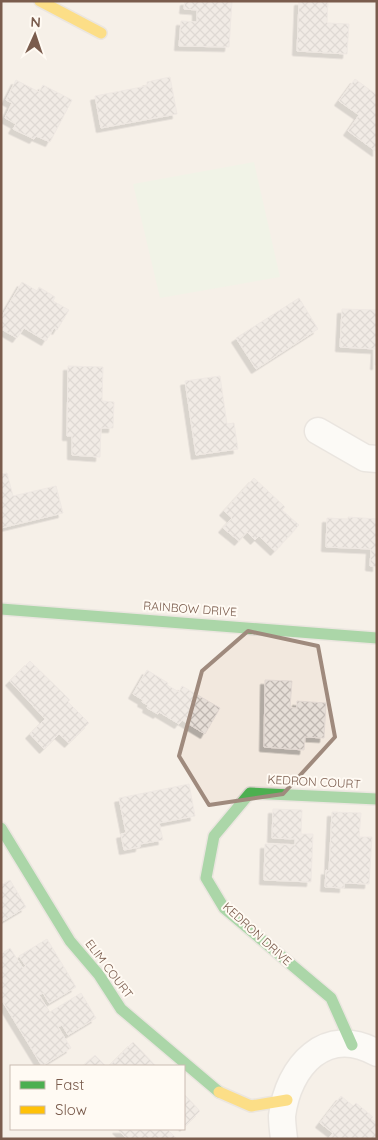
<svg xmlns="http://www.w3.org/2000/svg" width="378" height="1140" viewBox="0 0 378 1140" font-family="Quicksand,sans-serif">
  <defs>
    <pattern id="building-cross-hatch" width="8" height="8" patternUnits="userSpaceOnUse" patternTransform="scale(1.25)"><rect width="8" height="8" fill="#e6ded7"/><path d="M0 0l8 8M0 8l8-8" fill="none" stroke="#bfb7b1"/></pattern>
    <filter id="shadow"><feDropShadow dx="-4.5" dy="4.5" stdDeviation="0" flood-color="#0004"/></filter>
  </defs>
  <rect width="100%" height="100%" fill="#f9f5f0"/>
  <path fill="#f2e8de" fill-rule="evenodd" d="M1,1H377V1139H1ZM11,1066H184V1129H11Z"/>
  <path fill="#e7f0db" d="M254,162L280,277L160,298L133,184Z"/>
  <g fill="url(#building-cross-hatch)" stroke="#e2d8d2" filter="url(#shadow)">
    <path d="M185,1H232L229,47L179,46L181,21L197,22V10L184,9Z"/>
    <path d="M299,1H328L327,23L349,24L347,54L297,51Z"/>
    <path d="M170,77L177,114L101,128L95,96L147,86V82Z"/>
    <path d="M355,79L377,95V152L348,131L359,115L339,101Z"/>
    <path d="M16,80L39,92L43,85L72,100L50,142L36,136L34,139L13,129L16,124L5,118L12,103L6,100Z"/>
    <path d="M22,282L37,291L39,287L55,297L53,301L69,310L57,330L54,328L46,341L24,328L17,338L1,329V318Z"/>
    <path d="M299,298L318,329L256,369L236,338Z"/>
    <path d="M342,309L377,310V365H375L376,349L340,347Z"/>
    <path d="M68,366L103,367L102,401L114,402L113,428H101L100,457L72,455V436H67Z"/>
    <path d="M220,376L227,424L234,423L238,449L196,455L185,381Z"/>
    <path d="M7,473L13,496L56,486L63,513L1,528V474Z"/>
    <path d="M254,478L285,507L282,510L299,525L275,551L259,536L255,540L247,532L239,541L223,528L232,518L224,511Z"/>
    <path d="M348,517L377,519V567L370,566L371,549L326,547L327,518L348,519Z"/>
    <path d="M30,661L70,700L68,702L89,723L69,743L59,734L44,749L30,734L45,719L10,681Z"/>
    <path d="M147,670L168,683L167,685L179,692L182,686L220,708L205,734L182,720L179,724L159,712L158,714L147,708L148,705L142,702L143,700L133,694Z"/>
    <path d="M265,680L292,681L290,708H297V701L326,703L324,738L305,737L304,750L264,747Z"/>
    <path d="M189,784L195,816L159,823L163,840L140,844V847L124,850L121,834L126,833L119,798Z"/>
    <path d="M273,809L302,810L301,834H313L311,882L264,880L265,844L295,845V839L272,838Z"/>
    <path d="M332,812L361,813L359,837H372L369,884L344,883V888L325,887L326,870L329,871Z"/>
    <path d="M10,880L26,907L1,922V885Z"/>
    <path d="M47,939L76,987L49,1003L43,993L39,995L50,1012L81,993L96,1018L68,1035L62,1025L58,1027L71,1048L42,1066L1,999V954L10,948L23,968L26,966L19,956Z"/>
    <path d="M133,1042L156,1066L110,1065Z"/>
    <path d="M95,1055L106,1066H83Z"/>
    <path d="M184,1094L200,1111L184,1127Z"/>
    <path d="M341,1096L353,1106L356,1103L373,1117L371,1119L377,1123V1139H328L333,1133L320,1123Z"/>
    <path d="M117,1129H167L177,1139H127Z"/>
  </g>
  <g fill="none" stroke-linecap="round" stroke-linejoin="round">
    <defs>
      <g id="street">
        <path d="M318,431L365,458L377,459"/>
        <path d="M284,1139C283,1131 282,1123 282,1116C288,1066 326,1024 377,1053"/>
      </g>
      <g id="fast">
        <path d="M1,609L377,638"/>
        <path d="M1,828L70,941L99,975L121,1009L219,1092"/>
        <path d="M352,1045L331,998L224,908L206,878L214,836L250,793L377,799"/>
      </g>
      <g id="slow">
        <path d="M40,1L101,33"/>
        <path d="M219,1092L251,1106L287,1100"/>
      </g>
    </defs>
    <use href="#street" stroke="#d7d1cb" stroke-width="29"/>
    <use href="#fast" stroke="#d9d2cb" stroke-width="14"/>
    <use href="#slow" stroke="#d9d2cb" stroke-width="14"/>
    <use href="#street" stroke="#fefefd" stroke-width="26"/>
    <use href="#fast" stroke="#4caf50" stroke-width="11"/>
    <use href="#slow" stroke="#ffc107" stroke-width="11"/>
  </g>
  <path d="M0 0H378V1140H0ZM248,631L318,646L335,737L283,794L209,805L179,756L202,671Z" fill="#f9f5f0" fill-opacity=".55" fill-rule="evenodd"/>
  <path fill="none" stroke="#9f8a7d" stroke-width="4" stroke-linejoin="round" d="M248,631L318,646L335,737L283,794L209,805L179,756L202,671Z"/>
  <g text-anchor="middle" stroke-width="4" stroke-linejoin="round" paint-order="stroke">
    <g font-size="12" fill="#7a5c4d" stroke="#fffaf3">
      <text transform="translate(190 609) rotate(4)" y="4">RAINBOW DRIVE</text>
      <text transform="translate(314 782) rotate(3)" y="4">KEDRON COURT</text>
      <text transform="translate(257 934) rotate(42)" y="4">KEDRON DRIVE</text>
      <text transform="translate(109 969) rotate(53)" y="4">ELIM COURT</text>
    </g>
  </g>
  <rect width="378" height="1140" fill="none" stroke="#7a5c4d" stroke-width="5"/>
  <rect x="10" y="1065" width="175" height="65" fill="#fffaf3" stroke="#cabbb1"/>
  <rect x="20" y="1081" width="25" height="8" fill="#4caf50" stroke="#cabbb1"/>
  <text x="55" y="1090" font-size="15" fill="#7a5c4d">Fast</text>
  <rect x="20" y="1106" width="25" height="8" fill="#ffc107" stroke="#cabbb1"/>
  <text x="55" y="1115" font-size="15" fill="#7a5c4d">Slow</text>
  <g transform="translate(35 35) rotate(3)" stroke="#fffaf3" stroke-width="4" paint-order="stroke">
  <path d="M0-4L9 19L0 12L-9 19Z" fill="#7a5c4d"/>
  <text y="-8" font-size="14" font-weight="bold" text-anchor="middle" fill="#7a5c4d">N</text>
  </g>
</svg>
